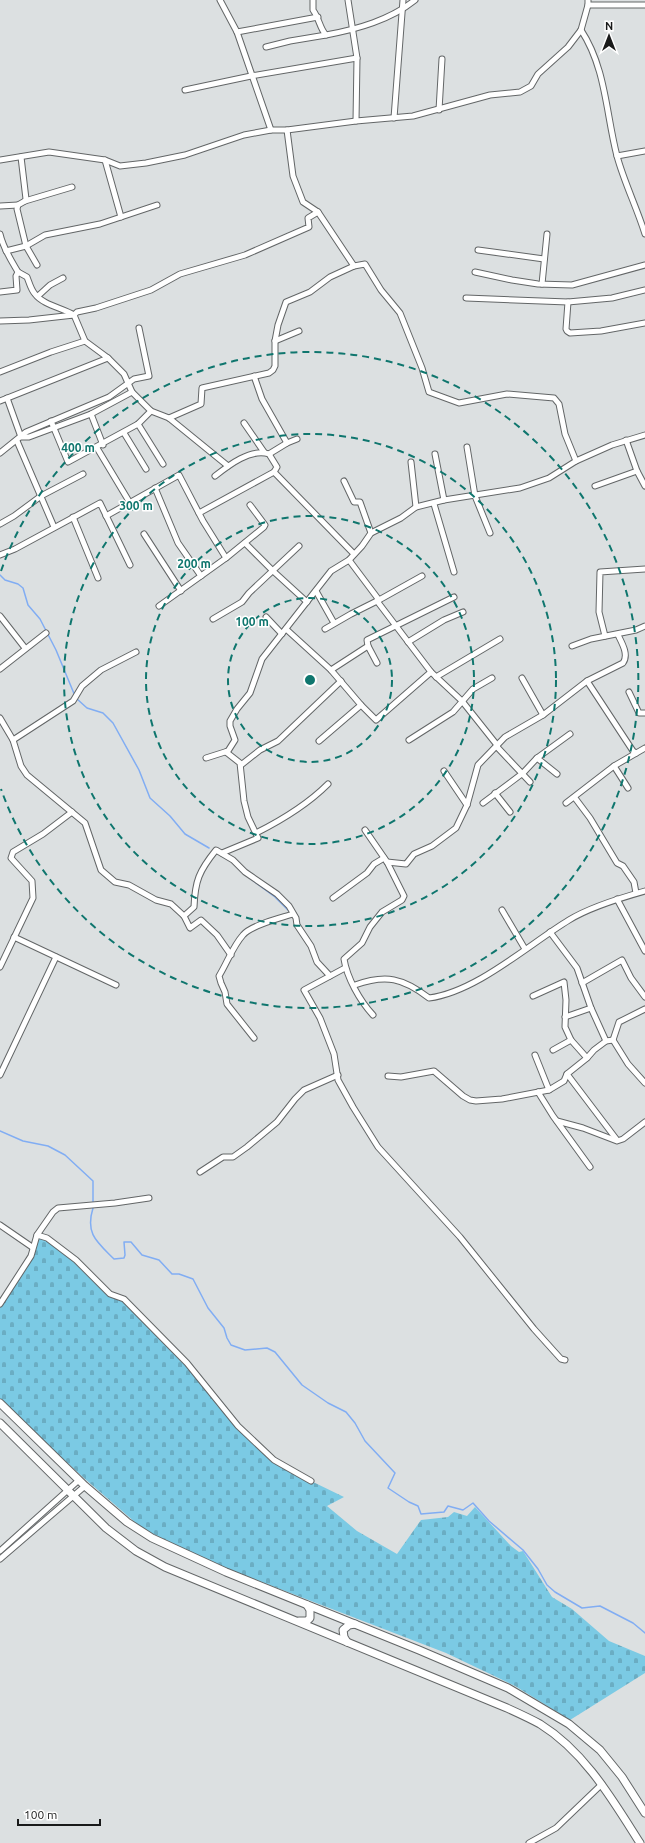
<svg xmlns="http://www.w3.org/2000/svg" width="645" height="1843" viewBox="0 0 645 1843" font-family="Ubuntu,sans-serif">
  <defs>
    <pattern id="cemetery-stones" width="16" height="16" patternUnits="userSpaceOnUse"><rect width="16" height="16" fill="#7bcae4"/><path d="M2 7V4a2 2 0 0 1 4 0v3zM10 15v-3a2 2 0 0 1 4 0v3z" fill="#6aadc3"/></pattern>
  </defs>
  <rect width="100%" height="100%" fill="#dce0e1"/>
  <path fill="url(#cemetery-stones)" d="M37,1235L47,1238L76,1260L110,1294L124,1299L187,1363L212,1396L274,1460L311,1481L344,1497L327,1506L357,1531L397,1554L421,1520L448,1517L454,1512L467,1516L475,1507L511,1546L519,1552L523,1551L552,1597L572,1609L609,1641L645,1656V1673L570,1720L515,1686L446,1653L215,1564L143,1529L85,1479L0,1401V1304L31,1256Z"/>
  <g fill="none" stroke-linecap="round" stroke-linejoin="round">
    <g stroke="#81adf3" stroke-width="1.5">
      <path d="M0,575L5,580L18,584L23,588L28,605L40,619L56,650L75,696"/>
      <path d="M77,699L87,708L103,713L113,723L139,770L150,798L170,816L185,834L209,848"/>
      <path d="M243,873L275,897L288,910"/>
      <path d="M0,1131L23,1141L48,1146L65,1155L93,1181V1203"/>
      <path d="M93,1208C85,1234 97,1242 114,1259L124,1258L125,1255L124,1242H131L142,1255L159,1260L172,1274H179L193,1279L208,1308L224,1328L227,1338L231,1345L245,1350L267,1348L275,1352L302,1385L328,1403L346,1412L355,1423L365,1441L395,1473L388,1488L409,1502L418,1506L421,1514L444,1512L448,1506L463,1510L473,1503L489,1521L523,1550L538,1569L547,1585L555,1592L582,1608L600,1606L633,1623L645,1633"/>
    </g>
    <defs>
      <g id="street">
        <path d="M220,0L237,32L271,130"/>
        <path d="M313,0V10C319,18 320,29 326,35C358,29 390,20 415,0"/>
        <path d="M348,0L357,58L356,121"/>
        <path d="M588,5H645"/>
        <path d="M581,30C606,68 606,114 617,156C624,182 637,208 645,234"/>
        <path d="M237,32L318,17"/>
        <path d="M266,47L290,41L326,35"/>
        <path d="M185,90L251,76L357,58"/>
        <path d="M439,110L442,59"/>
        <path d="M394,118L403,0"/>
        <path d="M287,130L293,176L303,202L318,212L354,266"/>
        <path d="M617,156L645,151"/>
        <path d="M21,157L26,199L25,201L18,205L17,209L26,246L37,265"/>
        <path d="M0,160L49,152L105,160L120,166L146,163L185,155L244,135L271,130H287L356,121L413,116L490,95L520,92L531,86L538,74L568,47L581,30L588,5V0"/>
        <path d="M105,160L121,217"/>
        <path d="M25,201L72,187"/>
        <path d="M0,206L18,205"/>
        <path d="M0,234C3,248 11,260 18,272L27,277C29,282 31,290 35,294C43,305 63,308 74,315L77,312L96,308L151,290L180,274L245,255L309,227L308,218L318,212"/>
        <path d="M478,250L544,259"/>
        <path d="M6,251L26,246L45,235L100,224L157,205"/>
        <path d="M475,272L512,280L538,284L572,285L645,265"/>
        <path d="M542,284L547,234"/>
        <path d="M0,292L17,290L16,276L18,272"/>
        <path d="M38,296L50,285L63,278"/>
        <path d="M466,298L568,302L612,298L645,290"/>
        <path d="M568,302L566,329L567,331L570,333L601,331L645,323"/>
        <path d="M0,321L29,320L74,315L85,341L108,358L0,401"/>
        <path d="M275,341L299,331"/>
        <path d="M108,358L124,374L132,392L151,411L169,418L228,466"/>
        <path d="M0,372L51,352L85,341"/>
        <path d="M254,376L262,399L287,443"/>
        <path d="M7,398L21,437H29L91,414L132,392"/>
        <path d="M91,414L103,445"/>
        <path d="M169,418L201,404L202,388L269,373L273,370L275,366V341L278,325L286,302L310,292L330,277L354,266L365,264L381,290L400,313L422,368L429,392L459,403L507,394L554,398L559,404L565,434L576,461"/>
        <path d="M51,421L68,462L138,424L151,411"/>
        <path d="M244,423L264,452"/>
        <path d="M138,424L163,464"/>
        <path d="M124,433L146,469"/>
        <path d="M626,440L637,471L645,486"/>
        <path d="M17,441L54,527"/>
        <path d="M467,447L475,496L490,533"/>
        <path d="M97,448L130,503"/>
        <path d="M0,453L26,432L109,397L134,379L149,376L139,328"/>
        <path d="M269,454L287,443L297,439"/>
        <path d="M435,454L444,500"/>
        <path d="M411,462L416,507"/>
        <path d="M274,472L354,554"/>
        <path d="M344,481L354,502H360L371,533"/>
        <path d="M595,486L637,471"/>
        <path d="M155,488L178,543L201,576"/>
        <path d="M434,504L454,572"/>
        <path d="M199,513L274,472L277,467L269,454C251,448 229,465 215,476"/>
        <path d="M106,516L179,475L203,521L226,558"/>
        <path d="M73,517L98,578"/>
        <path d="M0,524L14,516L41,496L83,474"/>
        <path d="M144,534L181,591"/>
        <path d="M245,543L272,570L307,602"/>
        <path d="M0,555L15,549L100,503L130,565"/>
        <path d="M349,560L379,600L377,601L431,672L462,701L497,745L498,748L530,782"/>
        <path d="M316,591L334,623"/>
        <path d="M379,600L422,576"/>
        <path d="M159,606L226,558L264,527L265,525L250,505"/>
        <path d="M0,616L25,648"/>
        <path d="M266,617L282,634"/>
        <path d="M213,619L242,602L249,593L299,546"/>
        <path d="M286,629L331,670L361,705L376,720L431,672"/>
        <path d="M325,629L351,614L377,601"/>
        <path d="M605,636L599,612L600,572L645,569"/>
        <path d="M408,642L444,620L463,612"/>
        <path d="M368,646L377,663"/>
        <path d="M572,646L591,639L636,630L645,626"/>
        <path d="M0,669L46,633"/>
        <path d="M331,670L368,646L367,640L454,597"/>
        <path d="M436,677L500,639"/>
        <path d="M522,678L543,715"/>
        <path d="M587,681L633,751L636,753"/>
        <path d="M629,692L639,713H645"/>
        <path d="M0,718L13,740L21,766L27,775L85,823L101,870L115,882L129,885L156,900L171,904L184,916L190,928L201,920L217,935L231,955"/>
        <path d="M13,740L73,701L82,686L101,670L136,652"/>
        <path d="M409,740L453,712L473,689L492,678"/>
        <path d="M319,741L361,705"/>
        <path d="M206,758L228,751L235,740L230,726V721L237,709L250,693L262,659L331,571L349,560L362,546L371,533L401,518L416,507L444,500L520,488L549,478L576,461L612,445L645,435"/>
        <path d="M537,758L557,774"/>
        <path d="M241,765L260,750L278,741L341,681"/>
        <path d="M614,766L628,788"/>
        <path d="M444,771L467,805"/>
        <path d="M495,793L510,812"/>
        <path d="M575,798L590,818L617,863L623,866L634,882L636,893"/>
        <path d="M483,803L523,773L537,758L570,734"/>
        <path d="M566,803L614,766L645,748"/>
        <path d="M365,830L387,862L404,896L402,900L382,912L370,927L362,943L344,959C347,978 360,1001 373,1015"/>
        <path d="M256,833C282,820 308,804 328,784"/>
        <path d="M222,853L258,838L248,817L244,801L240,763L226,752"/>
        <path d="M387,862L406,864L414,854L432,846L456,828L467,805L478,765L505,737L543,715L587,681L623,663C629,655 622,643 618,635"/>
        <path d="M333,898L367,873L374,864L384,858"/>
        <path d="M617,899L645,951"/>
        <path d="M502,910L525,949"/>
        <path d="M184,916L194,907C195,881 199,871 216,850L233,860L245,872L277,894L289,906L296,918L297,925L311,946L317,962L330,976"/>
        <path d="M550,932L577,968L591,1008L606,1041"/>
        <path d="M14,937L116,985"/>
        <path d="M0,967L33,898L32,881L11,858L13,852L43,834L72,812"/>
        <path d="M345,968L304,990L320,1018L334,1054L338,1080L353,1107L378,1147L460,1237L534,1329L561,1359L565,1360"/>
        <path d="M582,983L622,960L631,978L645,997"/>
        <path d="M355,985C386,974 403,978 429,998C476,992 528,945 569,920C590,907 620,898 645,891"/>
        <path d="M533,996L564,982L566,1000L565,1027L571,1040L587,1058"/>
        <path d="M565,1017L591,1008"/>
        <path d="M254,1038L227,1004L225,992L221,983L219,976C227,963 233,946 243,935C251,925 281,918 293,914"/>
        <path d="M613,1040L628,1064L645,1083"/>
        <path d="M613,1040L619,1022L645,1009"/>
        <path d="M553,1050L571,1040"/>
        <path d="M535,1055L549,1090"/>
        <path d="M567,1074L617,1140"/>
        <path d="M0,1075L56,957"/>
        <path d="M388,1076L401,1077L434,1071L463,1096L470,1100L476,1101L502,1099L549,1090L564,1081L567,1074L587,1058L594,1050L606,1041L613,1040"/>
        <path d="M538,1092L553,1116L590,1167"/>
        <path d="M557,1121L583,1128L617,1141L623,1139L645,1122"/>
        <path d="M200,1172L223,1157H233L247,1147L277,1122L295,1099L304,1090L338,1075"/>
        <path d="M0,1225L32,1247"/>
        <path d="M37,1235L47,1238L76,1260L110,1294L124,1299L187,1363L238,1426L274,1460L311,1481"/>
        <path d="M0,1304L31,1256L37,1235L53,1212L58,1208L115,1203L149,1198"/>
        <path d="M0,1551L79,1480"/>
        <path d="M0,1559L85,1486"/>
        <path d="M529,1843L556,1828L602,1784"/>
      </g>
      <g id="secondary">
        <path d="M0,1403L85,1486L127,1522L152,1538L226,1572L419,1650L508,1688L569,1724L600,1750L622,1777L645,1813"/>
        <path d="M0,1423L106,1528L136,1551L165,1567L507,1708C518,1713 529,1718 540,1724C585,1752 612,1799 640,1843"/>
        <path d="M299,1621H307L310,1618V1610L307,1605"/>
        <path d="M347,1642L344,1637L343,1630L349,1625L355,1624"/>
      </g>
    </defs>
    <use href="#street" stroke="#636667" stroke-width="7"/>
    <use href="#secondary" stroke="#636667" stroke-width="9"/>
    <use href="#street" stroke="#fff" stroke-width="5"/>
    <use href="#secondary" stroke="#fff" stroke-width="7"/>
  </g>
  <g fill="none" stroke="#0f766e" stroke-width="2" stroke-dasharray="7 5">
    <circle cx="310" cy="680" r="82"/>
    <circle cx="310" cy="680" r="164"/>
    <circle cx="310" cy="680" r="246"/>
    <path d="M1 571A328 328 0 1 1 1 789"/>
  </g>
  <circle cx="310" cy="680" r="6" fill="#0f766e" stroke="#fff" stroke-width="2"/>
  <g font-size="12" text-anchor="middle" font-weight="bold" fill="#0f766e" stroke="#fff" stroke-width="3" stroke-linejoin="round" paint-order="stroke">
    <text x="78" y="452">400 m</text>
    <text x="136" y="510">300 m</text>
    <text x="194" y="568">200 m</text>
    <text x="252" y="626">100 m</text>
  </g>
  <g transform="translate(609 36)" stroke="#ffffff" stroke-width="3" paint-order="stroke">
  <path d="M0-3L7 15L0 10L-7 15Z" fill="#191a1a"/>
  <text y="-6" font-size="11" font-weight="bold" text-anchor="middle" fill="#191a1a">N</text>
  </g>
  <path d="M18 1819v6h82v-6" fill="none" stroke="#191a1a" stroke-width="2"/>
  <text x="24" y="1819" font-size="12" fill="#191a1a" stroke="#ffffff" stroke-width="3" paint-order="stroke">100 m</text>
</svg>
